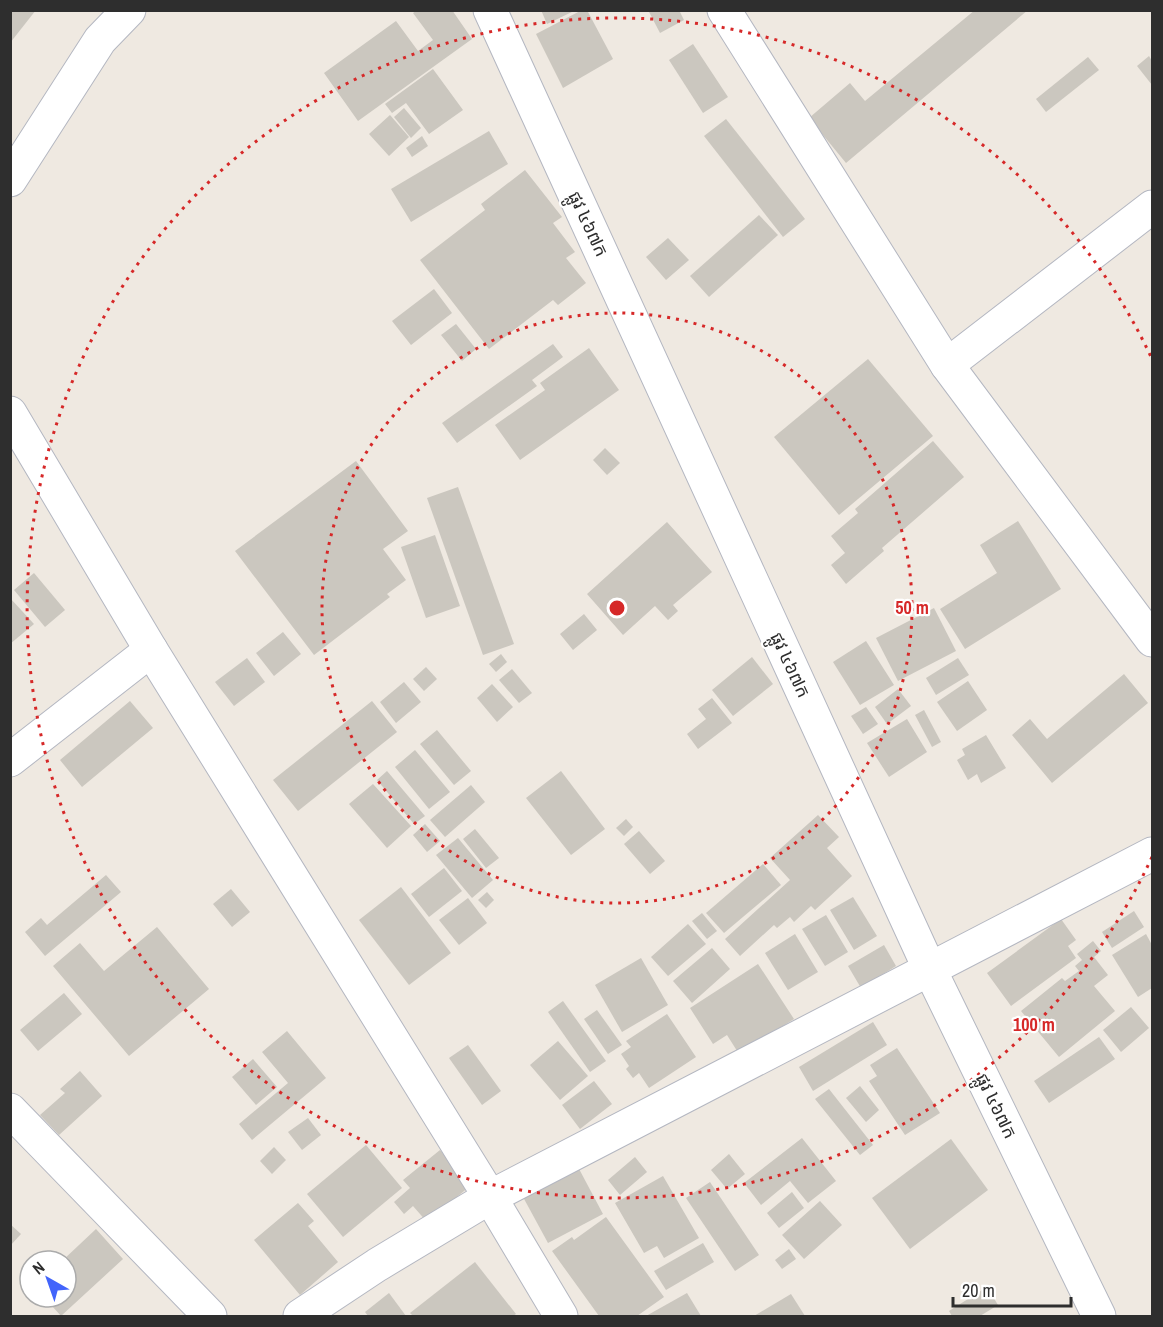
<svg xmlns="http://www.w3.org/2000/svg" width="1163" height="1327" viewBox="0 0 1163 1327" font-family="'Archivo Narrow','Noto Sans Khmer',sans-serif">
  <rect width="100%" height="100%" fill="#efe9e1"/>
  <g fill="#cbc7bf">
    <path d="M10,10H36L10,43Z"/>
    <path d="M417,10H452L472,39L358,121L324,73L396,21L418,51L433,40L413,13Z"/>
    <path d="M541,10H576L547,24Z"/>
    <path d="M582,10H587L613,59L563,88L536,34Z"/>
    <path d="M648,10H679L684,20L660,33Z"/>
    <path d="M975,10H1028L846,163L809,118L850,83L865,101Z"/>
    <path d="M693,44L728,97L703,113L669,60Z"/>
    <path d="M1149,56L1152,61V85L1137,66Z"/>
    <path d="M1088,57L1099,70L1046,112L1036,99Z"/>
    <path d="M433,69L463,110L429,134L406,103L392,113L385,104Z"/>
    <path d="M404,108L421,128L411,138L394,117Z"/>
    <path d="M390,115L409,137L389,156L369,134Z"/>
    <path d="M726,119L805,219L783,237L704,136Z"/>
    <path d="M489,131L508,164L411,222L391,189Z"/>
    <path d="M422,136L428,146L412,157L406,148Z"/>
    <path d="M525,170L562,217L553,223L575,252L566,258L586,283L558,305L553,300L489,349L420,260L485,210L481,204Z"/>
    <path d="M759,215L778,235L709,297L690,276Z"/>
    <path d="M668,238L689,260L666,280L646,257Z"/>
    <path d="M434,289L452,313L411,345L392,321Z"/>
    <path d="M456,324L476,349L462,361L441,335Z"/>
    <path d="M553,344L563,357L532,380L537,386L457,443L442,423Z"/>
    <path d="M589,348L619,390L520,460L495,425L545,390L540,383Z"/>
    <path d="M868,359L933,436L839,515L774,437Z"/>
    <path d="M933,441L964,477L882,548L884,551L846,584L831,565L845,553L831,536L858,513L855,509Z"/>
    <path d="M605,448L620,463L607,475L593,460Z"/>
    <path d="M356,461L408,531L383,549L406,580L387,594L390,597L314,655L235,551Z"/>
    <path d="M458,487L514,644L483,655L427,498Z"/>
    <path d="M1018,521L1061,589L965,649L940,609L997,573L980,545Z"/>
    <path d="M667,522L712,572L673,605L678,611L668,620L655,606L623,635L587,594Z"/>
    <path d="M435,535L460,606L426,618L401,547Z"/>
    <path d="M34,573L65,610L45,627L14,590Z"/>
    <path d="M10,598L34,624L10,644Z"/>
    <path d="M934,608L956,651L898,681L876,638Z"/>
    <path d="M584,614L597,630L573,650L560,634Z"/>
    <path d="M283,632L301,654L274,676L256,653Z"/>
    <path d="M866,641L894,685L860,705L833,662Z"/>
    <path d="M501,654L507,662L496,672L489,664Z"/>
    <path d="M752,657L773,684L733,716L712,690Z"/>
    <path d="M247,658L265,682L234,706L215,682Z"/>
    <path d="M958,658L969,675L936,695L926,678Z"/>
    <path d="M426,667L437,679L424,691L413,679Z"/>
    <path d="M512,669L532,693L519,703L499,680Z"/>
    <path d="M1124,674L1148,703L1052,783L1012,735L1030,719L1047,739Z"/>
    <path d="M968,681L987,710L957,731L937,702Z"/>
    <path d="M404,682L421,702L396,723L380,702Z"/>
    <path d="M492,684L513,707L497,722L477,698Z"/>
    <path d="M898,689L911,706L887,724L875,707Z"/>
    <path d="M712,698L732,723L698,749L687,734L706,719L698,709Z"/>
    <path d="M130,701L153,728L82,787L60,760Z"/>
    <path d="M372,701L397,732L298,811L273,780Z"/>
    <path d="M866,707L878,724L863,734L851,716Z"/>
    <path d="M924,710L941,742L932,747L915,715Z"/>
    <path d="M907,719L927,752L889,777L867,743Z"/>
    <path d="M437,730L471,771L454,785L420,744Z"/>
    <path d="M986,735L1006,768L981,783L977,774L968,780L957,760L965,755L962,749Z"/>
    <path d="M415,750L450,792L429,809L395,767Z"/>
    <path d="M387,771L425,816L414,824L377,780Z"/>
    <path d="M561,771L605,829L571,855L526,798Z"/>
    <path d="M373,784L411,826L387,848L349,804Z"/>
    <path d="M471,785L485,802L445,837L430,820Z"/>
    <path d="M818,815L839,837L827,848L852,876L815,910L811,906L794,922L790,917L777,928L774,925L740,956L725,939L790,880L770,858Z"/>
    <path d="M626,819L633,827L624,836L616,828Z"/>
    <path d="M425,824L440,841L427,852L413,835Z"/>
    <path d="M475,829L499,858L486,868L463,839Z"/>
    <path d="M639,831L665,861L650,874L624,844Z"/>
    <path d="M458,838L493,880L472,898L436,855Z"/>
    <path d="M763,864L781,885L724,933L706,913Z"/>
    <path d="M444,868L462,891L429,917L411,894Z"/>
    <path d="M106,875L121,892L45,956L25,932L41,918L47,925Z"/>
    <path d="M401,887L451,953L409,985L359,920Z"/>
    <path d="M231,889L250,912L232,927L213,904Z"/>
    <path d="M487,892L494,900L486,908L478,900Z"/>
    <path d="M853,897L877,936L854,950L830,910Z"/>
    <path d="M468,898L487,923L459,945L439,920Z"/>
    <path d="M1134,911L1144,927L1112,948L1102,932Z"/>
    <path d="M702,913L717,931L707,939L692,921Z"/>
    <path d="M826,915L848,952L825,966L802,929Z"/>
    <path d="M1061,919L1076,940L1068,946L1076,958L1011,1006L987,973Z"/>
    <path d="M688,924L706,944L668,976L651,957Z"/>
    <path d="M157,927L209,989L129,1056L53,966L80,943L104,971Z"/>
    <path d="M795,934L818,972L788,990L765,953Z"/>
    <path d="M1146,934L1152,945V988L1138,997L1112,955Z"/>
    <path d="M1093,941L1101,951L1094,957L1108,975L1094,986L1115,1011L1059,1057L1021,1011L1062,978L1065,981L1079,971L1075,966L1082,960L1077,954Z"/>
    <path d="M884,945L896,966L861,988L848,966Z"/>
    <path d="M712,948L730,969L692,1003L673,981Z"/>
    <path d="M641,958L668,1005L622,1032L595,985Z"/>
    <path d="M758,964L794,1019L739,1054L727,1035L713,1044L690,1008Z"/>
    <path d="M64,993L82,1014L38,1051L20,1030Z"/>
    <path d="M563,1001L606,1061L590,1072L548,1012Z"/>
    <path d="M1131,1007L1149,1028L1121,1052L1103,1030Z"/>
    <path d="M597,1010L622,1045L608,1054L584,1019Z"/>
    <path d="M667,1014L696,1057L649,1088L639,1073L633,1078L626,1069L629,1066L621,1054L631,1047L626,1041Z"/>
    <path d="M873,1022L887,1045L813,1091L799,1067Z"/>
    <path d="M287,1031L326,1078L252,1140L239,1124L288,1083L262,1052Z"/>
    <path d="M1099,1037L1115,1059L1049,1103L1034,1081Z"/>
    <path d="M558,1041L588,1076L560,1100L530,1065Z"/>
    <path d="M468,1045L501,1091L482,1105L449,1058Z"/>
    <path d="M897,1048L940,1113L905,1135L869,1081L877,1076L870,1065Z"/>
    <path d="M253,1059L277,1087L256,1105L232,1077Z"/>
    <path d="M80,1071L102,1096L59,1135L40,1115L65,1093L60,1089Z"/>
    <path d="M594,1081L612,1104L580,1129L562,1105Z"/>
    <path d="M860,1086L879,1110L866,1122L846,1098Z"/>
    <path d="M829,1089L873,1145L860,1155L815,1099Z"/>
    <path d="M308,1118L321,1135L302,1150L288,1132Z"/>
    <path d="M802,1138L836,1181L808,1203L790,1181L761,1205L744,1183Z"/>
    <path d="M951,1139L988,1190L910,1249L872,1198Z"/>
    <path d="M366,1145L402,1188L343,1237L307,1194Z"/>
    <path d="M274,1147L286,1160L272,1174L260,1161Z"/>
    <path d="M440,1150L470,1186L427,1222L413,1206L404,1214L394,1202L410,1188L403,1180Z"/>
    <path d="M729,1154L745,1174L727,1189L711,1170Z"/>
    <path d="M635,1157L647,1172L620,1195L608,1180Z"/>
    <path d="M578,1167L603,1214L548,1243L523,1197Z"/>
    <path d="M663,1176L699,1238L664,1258L657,1246L644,1253L615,1203Z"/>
    <path d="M710,1182L759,1255L735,1271L686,1198Z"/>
    <path d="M792,1192L804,1208L779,1228L767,1213Z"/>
    <path d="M820,1201L842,1225L804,1259L782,1235Z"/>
    <path d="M298,1203L314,1221L308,1226L338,1262L300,1295L254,1240Z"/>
    <path d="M606,1217L664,1297L637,1316H599L552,1251L572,1237L574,1240Z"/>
    <path d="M10,1224L21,1234L10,1246Z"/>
    <path d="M96,1229L123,1259L61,1316L44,1297H66V1261H62Z"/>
    <path d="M703,1243L714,1262L666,1290L654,1271Z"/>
    <path d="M789,1249L796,1259L782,1269L775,1260Z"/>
    <path d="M475,1262L516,1314L513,1316H413L410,1313Z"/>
    <path d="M987,1287L998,1305L980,1316H952L949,1311Z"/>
    <path d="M389,1293L406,1316H368L365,1312Z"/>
    <path d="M687,1293L701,1316H646Z"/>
    <path d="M791,1294L805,1316H754Z"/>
  </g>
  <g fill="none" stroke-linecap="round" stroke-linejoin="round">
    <defs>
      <g id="minor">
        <path d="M724,10L947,365L1152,640"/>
        <path d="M10,180L100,40L129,10"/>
        <path d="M947,365L1152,207"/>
        <path d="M10,413L151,650L490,1197L561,1316"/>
        <path d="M10,760L151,650"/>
        <path d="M10,1110L210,1316"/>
        <path d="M300,1316L377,1265L490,1197L1152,854"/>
      </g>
      <path id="tertiary" d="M490,10L930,970L1099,1316"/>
    </defs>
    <use href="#minor" stroke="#b4b7c1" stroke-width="35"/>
    <use href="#tertiary" stroke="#b4b7c1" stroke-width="35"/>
    <use href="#minor" stroke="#fff" stroke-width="33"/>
    <use href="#tertiary" stroke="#fff" stroke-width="33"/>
  </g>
  <g fill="none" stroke="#d62828" stroke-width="3" stroke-dasharray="3 6">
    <circle cx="617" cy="608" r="295"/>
    <path d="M1152 857A590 590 0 1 1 1152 359"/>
  </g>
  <g text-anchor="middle" stroke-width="4.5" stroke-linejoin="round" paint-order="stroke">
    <g font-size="18" fill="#2e2e2e" stroke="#fff">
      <text transform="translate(588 224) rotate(65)" y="6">ផ្លូវ ៤៦៧ក</text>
      <text transform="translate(790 665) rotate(65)" y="6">ផ្លូវ ៤៦៧ក</text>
      <text transform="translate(996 1106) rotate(64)" y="6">ផ្លូវ ៤៦៧ក</text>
    </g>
  </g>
  <circle cx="617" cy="608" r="9" fill="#d62828" stroke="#fff" stroke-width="3"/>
  <g font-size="18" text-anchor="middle" font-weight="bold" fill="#d62828" stroke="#fff" stroke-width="4.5" stroke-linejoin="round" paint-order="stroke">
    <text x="912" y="614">50 m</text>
    <text x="1034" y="1031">100 m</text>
  </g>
  <rect width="1163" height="1327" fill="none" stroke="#2e2e2e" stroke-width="24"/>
  <g transform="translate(48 1279) rotate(320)"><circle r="28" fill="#ffffff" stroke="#ababab" stroke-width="1.5"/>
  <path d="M0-4.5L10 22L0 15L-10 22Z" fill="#4264fb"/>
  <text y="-9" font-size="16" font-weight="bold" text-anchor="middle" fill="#2e2e2e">N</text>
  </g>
  <path d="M953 1297v9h118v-9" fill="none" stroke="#2e2e2e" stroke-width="3"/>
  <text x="962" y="1297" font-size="18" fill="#2e2e2e" stroke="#ffffff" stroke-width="4.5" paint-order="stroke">20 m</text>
</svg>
